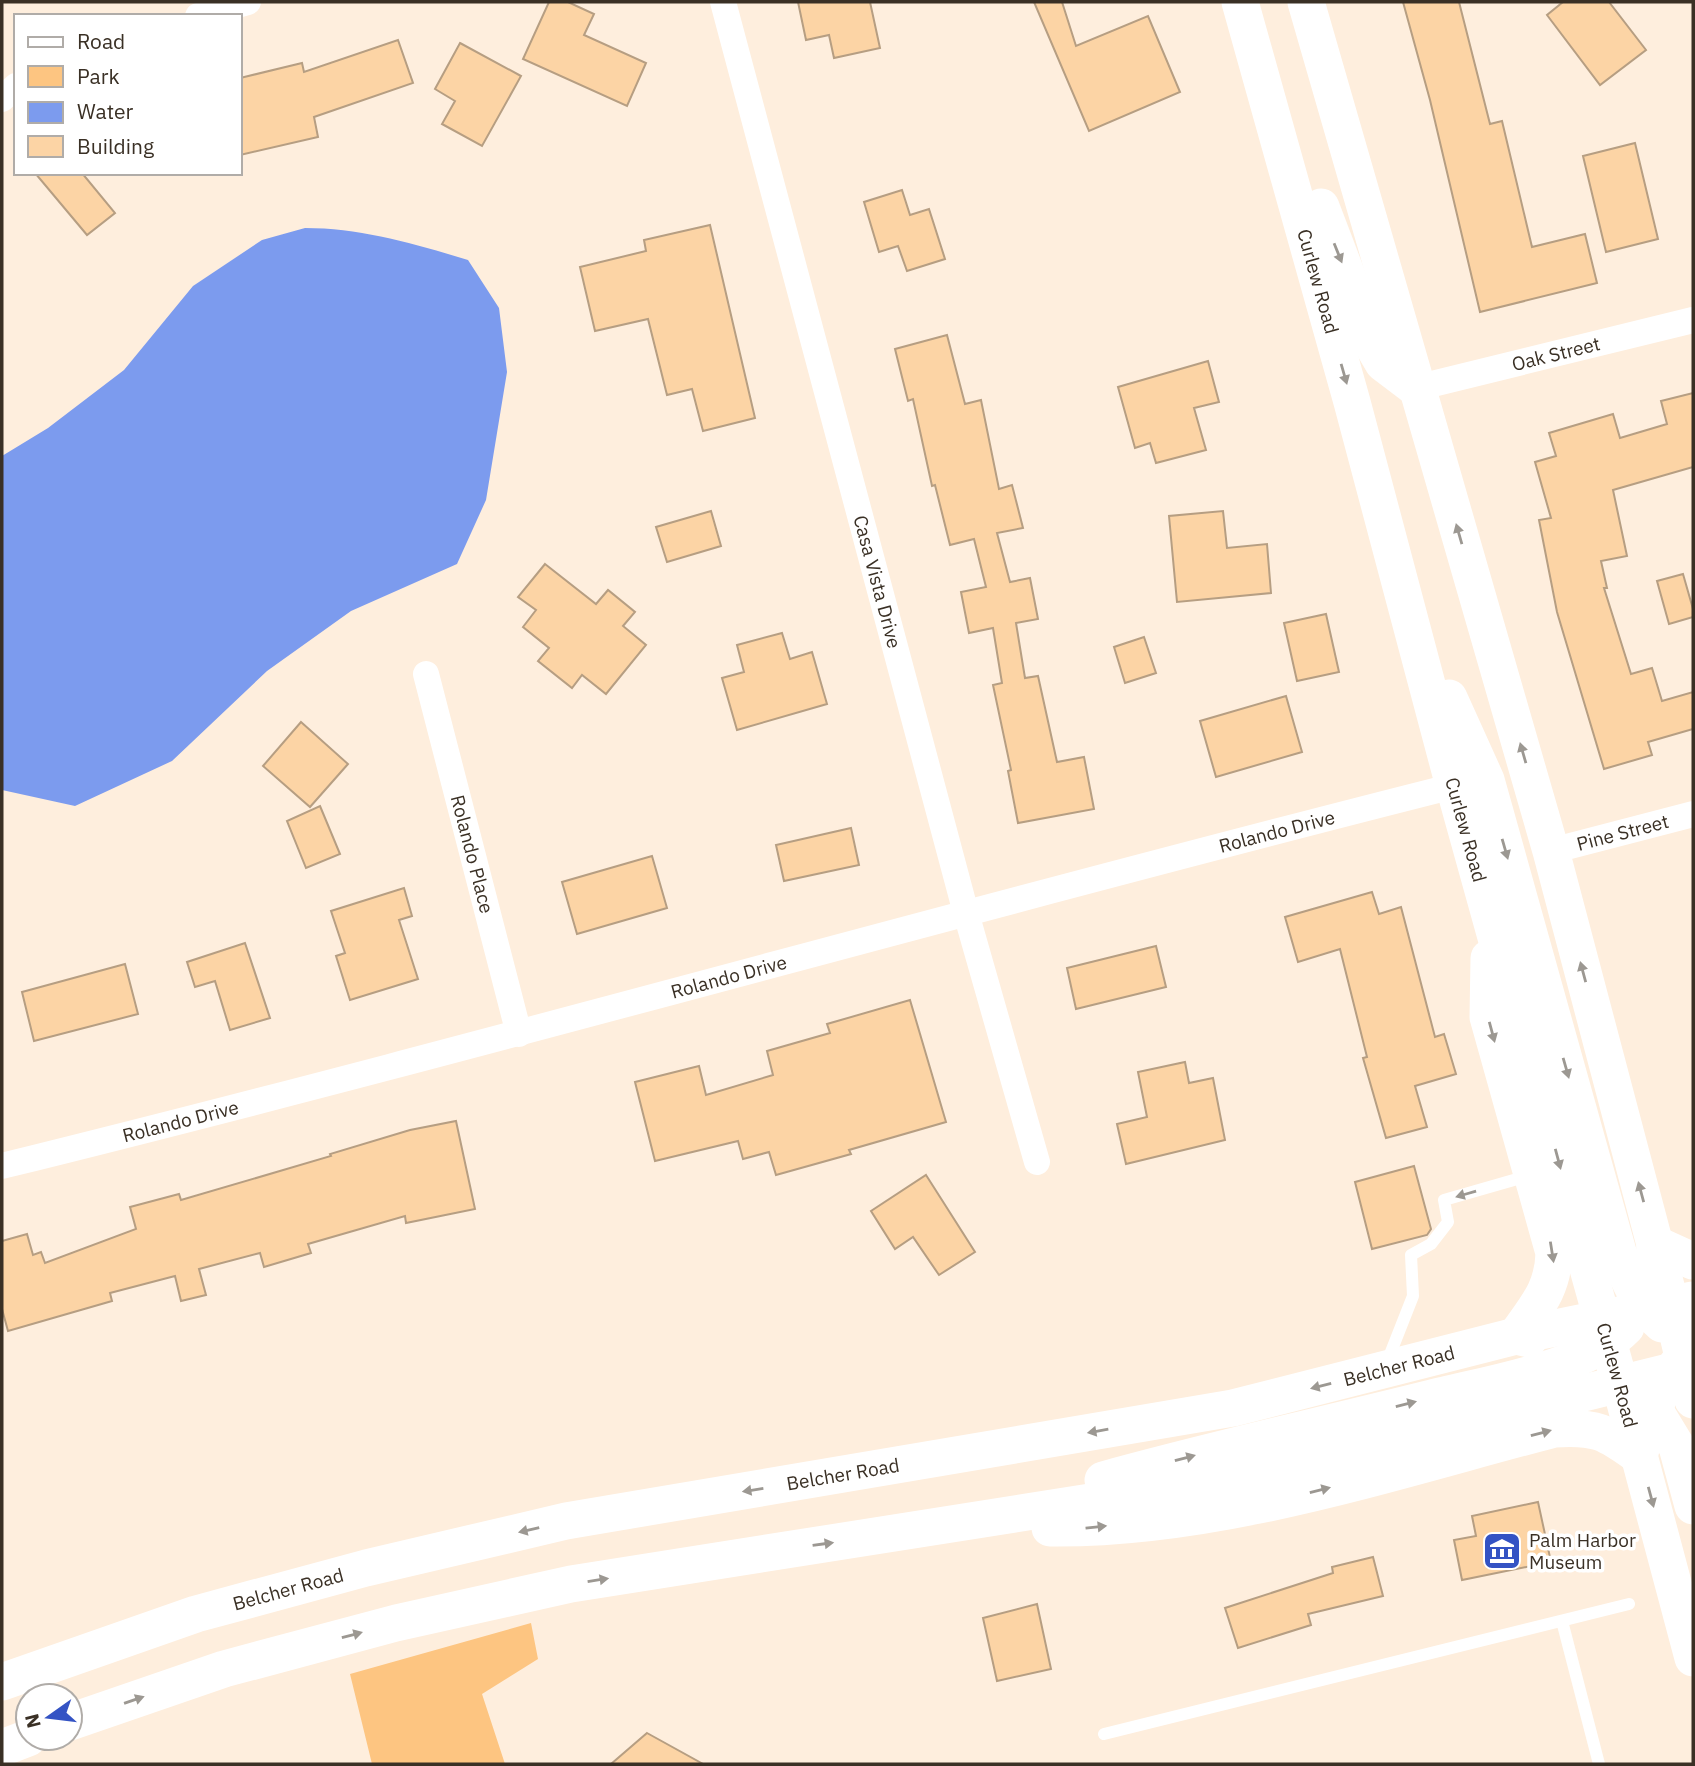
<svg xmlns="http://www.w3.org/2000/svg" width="1695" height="1766" viewBox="0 0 1695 1766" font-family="'IBM Plex Sans',sans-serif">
  <rect width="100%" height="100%" fill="#feeedd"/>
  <path fill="#fdc581" d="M531,1623L538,1659L482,1694L505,1764H372L350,1674Z"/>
  <path fill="#7c9bee" d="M305,228C361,228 415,244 468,260L499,308L507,372L486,500L457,564L351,611L267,671L172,761L75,806L2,790V456L48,428L124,370L193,286L262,240Z"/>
  <g fill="#fcd4a5" stroke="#b69e82" stroke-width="2">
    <path d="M549,2H568L594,14L584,35L646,63L627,106L523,59Z"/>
    <path d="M798,2H870L880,48L834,58L829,35L806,40Z"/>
    <path d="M1034,2H1062L1076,46L1148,16L1180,92L1089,131Z"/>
    <path d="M1403,2H1459L1490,124L1502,121L1532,247L1585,234L1597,283L1480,312L1430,100Z"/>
    <path d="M1563,2H1609L1646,50L1600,85L1547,15Z"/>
    <path d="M398,40L413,83L314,117L318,137L240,155V78L302,63L304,72Z"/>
    <path d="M460,43L521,76L482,146L442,124L455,101L435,89Z"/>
    <path d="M1635,143L1658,239L1606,252L1583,156Z"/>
    <path d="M35,173H82L115,213L87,235Z"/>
    <path d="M902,190L910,215L929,209L945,259L907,271L898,246L879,252L864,202Z"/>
    <path d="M710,225L755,418L703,431L692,389L667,395L648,319L595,331L580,267L646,251L644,240Z"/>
    <path d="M947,335L965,404L981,400L999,489L1012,485L1023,528L997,533L1010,582L1030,578L1038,619L1016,623L1025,678L1038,676L1057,762L1084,757L1094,809L1018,823L1008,771L1011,770L993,685L1002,683L993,628L969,633L961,592L986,587L974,539L950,545L935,485L932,486L913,399L908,401L895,349Z"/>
    <path d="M1208,361L1219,402L1194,408L1206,450L1156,463L1150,443L1135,448L1118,387Z"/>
    <path d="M1693,393V467L1613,490L1627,556L1601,561L1607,588H1604L1631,674L1652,668L1662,701L1693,692V729L1648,742L1652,755L1604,769L1557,612L1539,520L1551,518L1535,462L1556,456L1549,433L1613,414L1620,438L1667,424L1661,401Z"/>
    <path d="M711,511L721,546L667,562L656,527Z"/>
    <path d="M1223,511L1227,548L1267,544L1271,593L1177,602L1169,516Z"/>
    <path d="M545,564L596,604L608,590L635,612L623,626L646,645L606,694L582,675L572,688L538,661L549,648L523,627L536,610L518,597Z"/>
    <path d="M1683,574L1693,609V617L1669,624L1657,581Z"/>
    <path d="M1326,614L1339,672L1297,681L1284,623Z"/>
    <path d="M782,633L790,659L812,652L827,704L737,730L722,678L744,672L737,645Z"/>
    <path d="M1144,637L1156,673L1125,683L1114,647Z"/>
    <path d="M1286,696L1302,752L1216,777L1200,721Z"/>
    <path d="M301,722L348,764L310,807L263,766Z"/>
    <path d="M320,806L340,854L306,868L287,821Z"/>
    <path d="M851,828L859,865L784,881L776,845Z"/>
    <path d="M652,856L667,908L577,934L562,882Z"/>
    <path d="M404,888L412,916L399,920L418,979L350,1000L336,956L345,953L331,911Z"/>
    <path d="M1372,892L1379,914L1401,907L1435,1037L1444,1034L1456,1074L1415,1086L1427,1127L1386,1138L1363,1058L1367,1057L1340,949L1298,962L1285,917Z"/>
    <path d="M245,943L270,1018L230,1030L215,981L195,987L187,962Z"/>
    <path d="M1156,946L1166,987L1076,1009L1067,968Z"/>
    <path d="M125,964L138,1014L34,1041L22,992Z"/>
    <path d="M910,1000L946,1122L849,1150L851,1154L776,1175L769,1152L743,1159L738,1141L655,1161L635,1082L699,1066L706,1095L773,1075L767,1051L830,1033L827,1024Z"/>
    <path d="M1185,1062L1189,1083L1213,1078L1225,1140L1126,1164L1117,1124L1147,1117L1138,1072Z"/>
    <path d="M456,1121L475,1209L406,1223L405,1216L308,1244L311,1253L264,1267L260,1253L199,1269L206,1295L181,1301L175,1276L110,1293L112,1301L8,1331L2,1309V1241L27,1234L33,1255L41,1252L45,1263L136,1229L130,1207L179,1194L181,1200L331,1156L330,1154L410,1130Z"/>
    <path d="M1414,1166L1431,1229L1427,1235L1372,1249L1355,1182Z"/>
    <path d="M926,1175L975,1252L939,1275L913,1237L895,1249L871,1211Z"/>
    <path d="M1538,1502L1551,1562L1462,1580L1454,1540L1476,1536L1472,1516Z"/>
    <path d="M1373,1557L1383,1596L1308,1614L1311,1625L1238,1648L1225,1608L1333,1573L1332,1567Z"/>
    <path d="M1037,1604L1051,1669L997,1681L983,1618Z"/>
    <path d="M647,1733L703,1764H611Z"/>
  </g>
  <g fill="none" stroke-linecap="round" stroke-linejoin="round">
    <g stroke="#fff" stroke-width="12">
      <path d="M1387,1362L1413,1296L1411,1255L1431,1244L1448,1222L1444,1200L1528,1176"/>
      <path d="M1562,1621L1599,1764"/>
      <path d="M1104,1734L1629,1604"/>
    </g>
    <g stroke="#fff" stroke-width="26">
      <path id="s1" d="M723,2L966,913L1037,1162"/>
      <path d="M198,16L248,2"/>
      <path d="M2,99L16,86"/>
      <path id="s2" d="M1416,388L1693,320"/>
      <path id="s3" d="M426,674L519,1034"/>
      <path id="s4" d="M1551,851L1693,814"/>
      <path id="s5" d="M2,1166C488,1046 969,908 1454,786"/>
    </g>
    <g stroke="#fff" stroke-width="37">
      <path id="s6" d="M1240,2L1352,402L1454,786L1620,1384L1693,1658"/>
      <path d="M1306,2L1551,851L1671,1305L1693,1400"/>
      <path d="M1321,207L1356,299L1366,334L1383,363L1416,388"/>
      <path d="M1449,698L1486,780L1618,1252C1628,1281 1639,1304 1662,1324"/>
      <path d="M1489,958L1488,1017L1554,1253C1553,1290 1536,1307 1516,1336L1529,1339"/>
      <path d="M1654,1263L1655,1244L1693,1261"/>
      <path d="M1646,1396L1677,1447L1693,1506"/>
      <path d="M1103,1480C1211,1450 1320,1426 1428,1399C1485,1384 1585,1370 1626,1327"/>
      <path d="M1050,1528C1218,1530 1393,1471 1554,1429C1596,1426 1606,1432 1639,1456C1649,1421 1659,1388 1681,1359"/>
      <path id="s7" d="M2,1682L196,1614L366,1568L566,1521L1233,1408L1516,1336L1693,1300"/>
      <path d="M70,1722L224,1669L396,1623L571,1584L1198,1485L1309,1461L1693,1366"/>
      <path d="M2,1748L28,1738"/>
    </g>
  </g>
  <defs><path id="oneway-solid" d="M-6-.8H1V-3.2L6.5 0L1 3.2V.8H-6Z" transform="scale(1.75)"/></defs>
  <g fill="#9c9892">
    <use href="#oneway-solid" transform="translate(1338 253) rotate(68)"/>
    <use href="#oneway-solid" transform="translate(1344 374) rotate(74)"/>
    <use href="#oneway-solid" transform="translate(1459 534) rotate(-106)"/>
    <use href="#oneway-solid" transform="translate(1523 753) rotate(-106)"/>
    <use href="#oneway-solid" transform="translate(1505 849) rotate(74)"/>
    <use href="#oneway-solid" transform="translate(1583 972) rotate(-105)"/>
    <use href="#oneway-solid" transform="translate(1492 1032) rotate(75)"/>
    <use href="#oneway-solid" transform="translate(1566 1068) rotate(74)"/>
    <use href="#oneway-solid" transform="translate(1558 1159) rotate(75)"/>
    <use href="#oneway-solid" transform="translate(1641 1192) rotate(-105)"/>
    <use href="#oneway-solid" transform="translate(1466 1194) rotate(164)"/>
    <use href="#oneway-solid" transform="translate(1552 1252) rotate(81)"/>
    <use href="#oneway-solid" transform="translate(1321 1386) rotate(166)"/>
    <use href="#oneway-solid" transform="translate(1406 1404) rotate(-14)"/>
    <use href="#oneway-solid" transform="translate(1098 1431) rotate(170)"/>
    <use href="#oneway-solid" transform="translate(1541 1433) rotate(-15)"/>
    <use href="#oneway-solid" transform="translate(1185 1458) rotate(-15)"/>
    <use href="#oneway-solid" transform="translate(753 1490) rotate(171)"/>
    <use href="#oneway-solid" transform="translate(1320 1490) rotate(-14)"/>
    <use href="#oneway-solid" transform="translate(1651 1497) rotate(75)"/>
    <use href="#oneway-solid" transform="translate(1096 1527) rotate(-6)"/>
    <use href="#oneway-solid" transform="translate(529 1530) rotate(167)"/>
    <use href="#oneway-solid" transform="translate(823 1544) rotate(-8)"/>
    <use href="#oneway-solid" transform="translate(598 1580) rotate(-9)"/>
    <use href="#oneway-solid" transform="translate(352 1635) rotate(-15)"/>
    <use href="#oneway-solid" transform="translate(134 1700) rotate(-19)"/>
  </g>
  <defs>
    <symbol id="museum-square" viewBox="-11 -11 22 22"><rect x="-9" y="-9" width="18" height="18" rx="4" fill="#3453c4" stroke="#fff"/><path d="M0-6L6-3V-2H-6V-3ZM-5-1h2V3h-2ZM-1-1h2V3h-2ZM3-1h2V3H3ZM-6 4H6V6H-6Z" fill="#fff"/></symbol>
  </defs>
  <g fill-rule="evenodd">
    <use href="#museum-square" x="1480" y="1529" width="44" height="44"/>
  </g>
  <g text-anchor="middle" stroke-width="7" stroke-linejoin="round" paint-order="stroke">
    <g font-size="19" fill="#3a3025" stroke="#fff">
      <text dy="7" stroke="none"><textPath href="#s6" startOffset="290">Curlew Road</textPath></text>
      <text dy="7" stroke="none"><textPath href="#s2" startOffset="144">Oak Street</textPath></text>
      <text dy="7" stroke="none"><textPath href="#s1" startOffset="600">Casa Vista Drive</textPath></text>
      <text dy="7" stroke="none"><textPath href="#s6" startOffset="858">Curlew Road</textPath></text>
      <text dy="7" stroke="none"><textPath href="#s5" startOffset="1318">Rolando Drive</textPath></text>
      <text dy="7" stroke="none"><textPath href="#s4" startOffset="74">Pine Street</textPath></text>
      <text dy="7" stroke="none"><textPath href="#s3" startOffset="186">Rolando Place</textPath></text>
      <text dy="7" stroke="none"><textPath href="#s5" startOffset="751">Rolando Drive</textPath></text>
      <text dy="7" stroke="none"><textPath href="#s5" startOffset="184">Rolando Drive</textPath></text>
      <text dy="7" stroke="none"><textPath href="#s7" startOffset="1435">Belcher Road</textPath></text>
      <text dy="7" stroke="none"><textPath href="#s6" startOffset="1424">Curlew Road</textPath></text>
      <text dy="7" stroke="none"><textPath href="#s7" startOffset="868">Belcher Road</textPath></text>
      <text dy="7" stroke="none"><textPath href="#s7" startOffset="301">Belcher Road</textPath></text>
    </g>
    <g font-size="19" fill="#3a3025" stroke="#fff" text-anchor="start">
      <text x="1529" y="1547">Palm Harbor<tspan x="1529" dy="22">Museum</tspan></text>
    </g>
  </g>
  <rect width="1695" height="1766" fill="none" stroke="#3a3025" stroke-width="7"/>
  <rect x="14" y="14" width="228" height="161" fill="#ffffff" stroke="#b0aca8" stroke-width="2"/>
  <rect x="28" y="37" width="35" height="10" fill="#ffffff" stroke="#b0aca8" stroke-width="2"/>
  <text x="77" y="49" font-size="21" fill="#3a3025">Road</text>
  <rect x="28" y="66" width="35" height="21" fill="#fdc581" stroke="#b0aca8" stroke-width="2"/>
  <text x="77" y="84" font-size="21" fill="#3a3025">Park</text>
  <rect x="28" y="102" width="35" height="21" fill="#7c9bee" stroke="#b0aca8" stroke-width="2"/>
  <text x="77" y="119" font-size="21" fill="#3a3025">Water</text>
  <rect x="28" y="136" width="35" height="21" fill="#fcd4a5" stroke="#b0aca8" stroke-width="2"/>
  <text x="77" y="154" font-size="21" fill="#3a3025">Building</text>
  <g transform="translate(49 1717) rotate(256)"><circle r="33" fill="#ffffff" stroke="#b0aca8" stroke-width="2"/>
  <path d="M0-5L12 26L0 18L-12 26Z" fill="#3453c4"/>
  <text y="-10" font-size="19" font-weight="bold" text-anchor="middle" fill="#3a3025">N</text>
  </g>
</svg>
